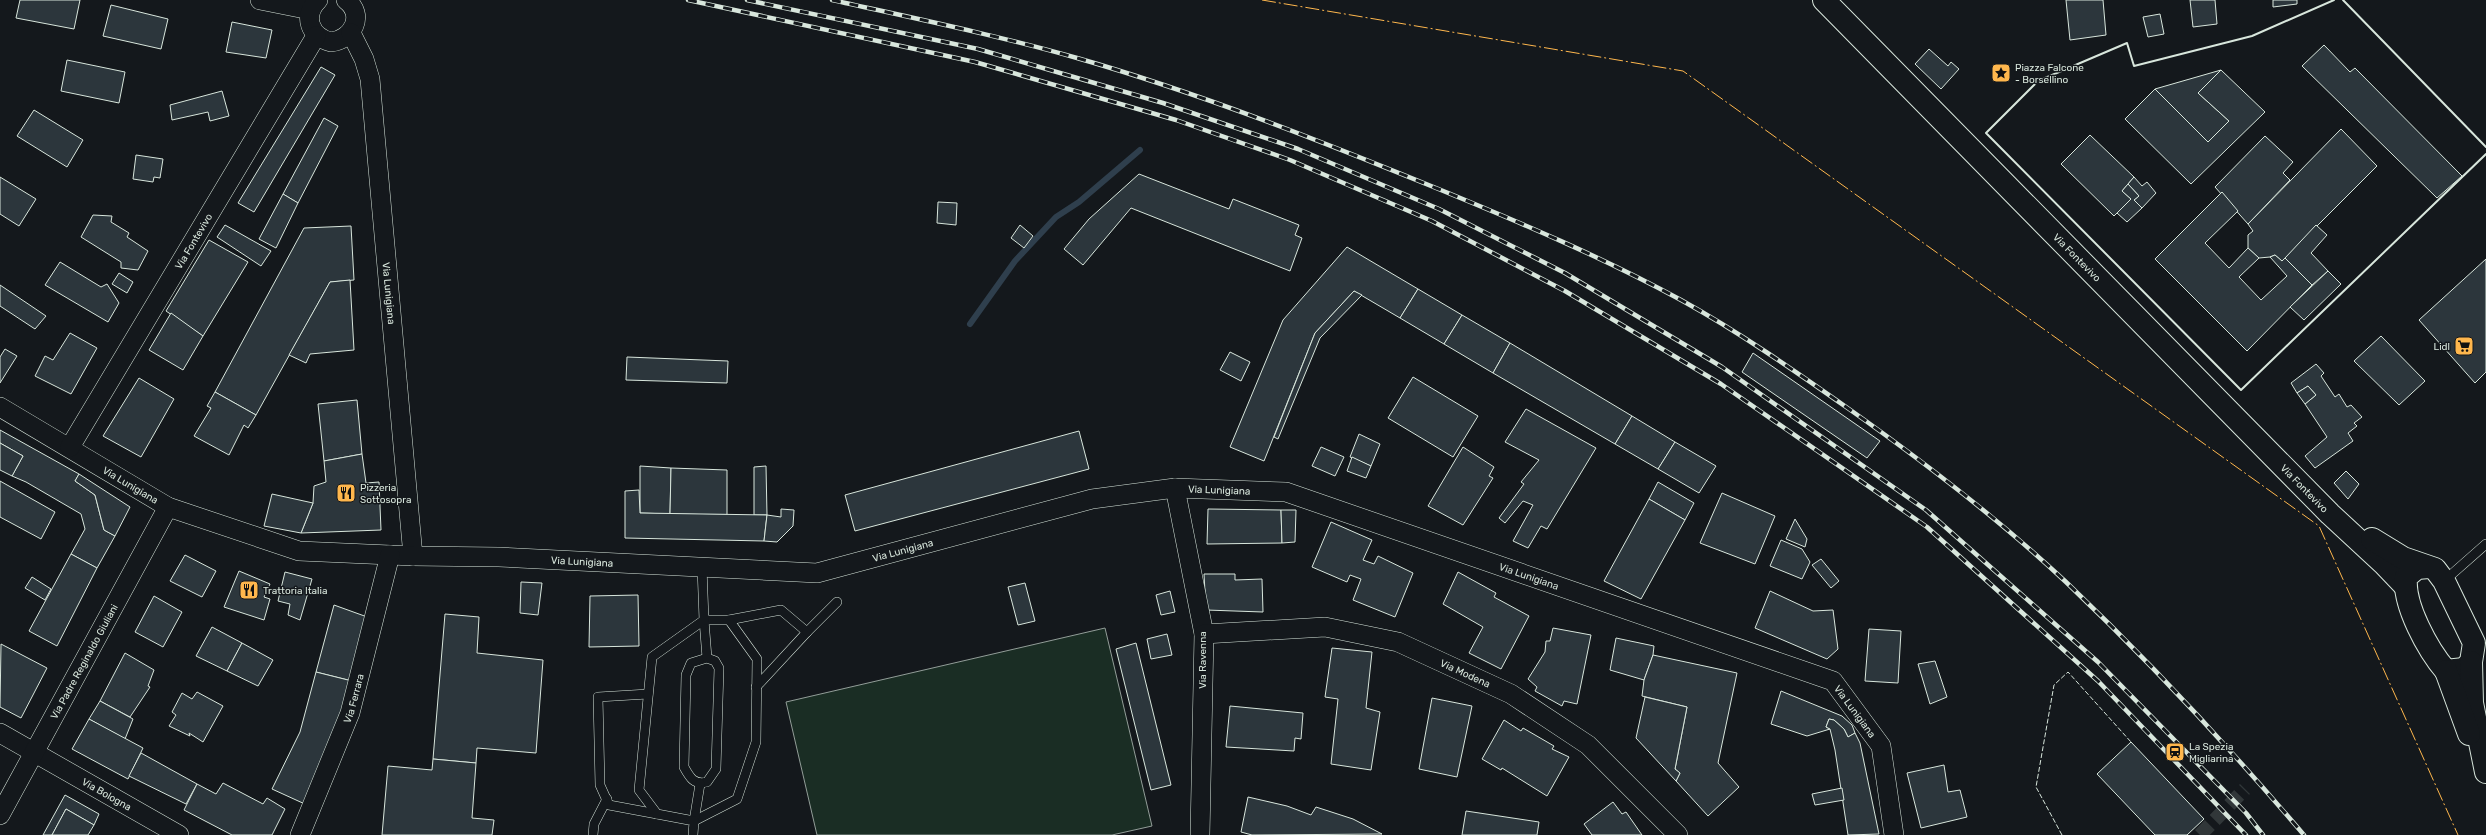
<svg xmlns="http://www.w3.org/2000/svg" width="2486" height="835" viewBox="0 0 2486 835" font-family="Rubik,sans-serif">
  <rect width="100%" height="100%" fill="#14181c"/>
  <path fill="#1a2d24" stroke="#939e99" d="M1105,628L1152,826L1112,835H817L786,702Z"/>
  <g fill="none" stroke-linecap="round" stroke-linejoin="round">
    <path stroke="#2f3f4d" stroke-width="6" d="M970,324L1015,261L1056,217L1079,202L1140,150"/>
  </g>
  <g fill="#2c363c" stroke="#d8e6dc">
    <path d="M20,0H80L74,29L16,18Z"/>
    <path d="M2066,0H2103L2106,35L2070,40Z"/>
    <path d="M2190,0H2215L2217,24L2193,27Z"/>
    <path d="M2273,0H2297V4L2273,7Z"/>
    <path d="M111,5L168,19L161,49L103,36Z"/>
    <path d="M2160,14L2164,34L2148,37L2143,17Z"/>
    <path d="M232,22L272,30L266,58L226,52Z"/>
    <path d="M2324,45L2350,72L2355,68L2462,176L2437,198L2302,66Z"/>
    <path d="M1929,49L1948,66L1951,62L1959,69L1941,89L1915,64Z"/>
    <path d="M67,60L125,72L119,103L61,91Z"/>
    <path d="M321,67L335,75L254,212L238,203Z"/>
    <path d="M2221,70L2198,93L2229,121L2208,142L2155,89Z"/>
    <path d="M2221,70L2265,112L2191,184L2125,119L2155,89L2208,142L2229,121L2198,93Z"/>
    <path d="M222,91L229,116L210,121L208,112L172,120L170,105Z"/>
    <path d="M34,110L83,140L67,167L17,136Z"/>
    <path d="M324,118L338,126L298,203L283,194Z"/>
    <path d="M2341,129L2377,166L2282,261L2275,255L2270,257L2259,258L2248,248V235L2253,231L2248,224Z"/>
    <path d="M2090,135L2134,177L2122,191L2131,199L2114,216L2061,164Z"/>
    <path d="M2265,136L2293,162L2283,173L2290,180L2248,224L2215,187Z"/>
    <path d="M136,155L163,159L160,178L154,177L153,182L133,179Z"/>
    <path d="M1139,174L1229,209L1233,199L1299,225L1295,235L1302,238L1290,271L1131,208L1083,265L1064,249L1089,219Z"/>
    <path d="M0,177L36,199L19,226L0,214Z"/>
    <path d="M2134,177L2142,186L2147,182L2156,193L2142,208L2134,200L2139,196L2128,184Z"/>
    <path d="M2128,184L2139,196L2134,200L2142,208L2127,222L2117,213L2131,199L2122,191Z"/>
    <path d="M2222,192L2238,211L2205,243L2229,268L2248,248L2259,258L2239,277L2261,300L2287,276L2270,257L2275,255L2282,261L2285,258L2312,285L2247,351L2155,259Z"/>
    <path d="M283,194L298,203L276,248L259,239Z"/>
    <path d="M938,202L957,203L956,225L937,223Z"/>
    <path d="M93,215L112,216L111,222L129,233L127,237L148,251L138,270L121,268V262L81,237Z"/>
    <path d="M225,225L271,251L261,266L217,237Z"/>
    <path d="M1020,225L1033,236L1024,248L1011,238Z"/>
    <path d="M2316,225L2327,235L2311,253L2328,271L2312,285L2285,258Z"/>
    <path d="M351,226L354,280L330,282L256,415L215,392L304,228Z"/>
    <path d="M209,240L248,262L203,336L166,311Z"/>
    <path d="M1347,247L1418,289L1400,318L1354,291L1315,333L1264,461L1230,447L1283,320Z"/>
    <path d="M2486,259V372L2475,383L2419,320Z"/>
    <path d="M60,262L101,287L107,284L119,303L108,322L45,285Z"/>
    <path d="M2328,271L2341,284L2304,320L2290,307Z"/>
    <path d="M119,273L133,282L127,293L112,284Z"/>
    <path d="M350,280L354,350L310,354L306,363L289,355L330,282Z"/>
    <path d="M0,285L46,316L35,329L0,306Z"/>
    <path d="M1418,289L1462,315L1444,344L1400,318Z"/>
    <path d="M1354,291L1362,295L1320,338L1278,439L1274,437L1315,333Z"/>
    <path d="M171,313L203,336L183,370L149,350Z"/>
    <path d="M1462,315L1510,343L1493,373L1444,344Z"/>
    <path d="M70,333L97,348L71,394L35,376L45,356L53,360Z"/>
    <path d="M2381,336L2425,381L2399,405L2354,361Z"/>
    <path d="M1510,343L1632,416L1615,444L1493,373Z"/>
    <path d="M5,349L17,356L0,383V357Z"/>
    <path d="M1230,352L1250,362L1241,381L1220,370Z"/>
    <path d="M1753,353L1880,441L1867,458L1742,372Z"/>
    <path d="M627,357L728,361L727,383L626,380Z"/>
    <path d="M2316,364L2324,373L2321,376L2335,397L2339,394L2347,407L2351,405L2362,417L2354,423L2357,426L2348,433L2353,441L2315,468L2305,456L2327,437L2305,404L2316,395L2308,386L2297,393L2291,383Z"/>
    <path d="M1413,377L1478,416L1453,457L1388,418Z"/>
    <path d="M139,378L174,399L141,457L103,436Z"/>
    <path d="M2308,386L2316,395L2305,404L2297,393Z"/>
    <path d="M215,392L256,415L248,428L244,425L229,455L194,436L211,408L207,406Z"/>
    <path d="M357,400L362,454L324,461L318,404Z"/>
    <path d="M1526,409L1596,448L1547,529L1541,526L1528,548L1513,541L1533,505L1523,501L1505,523L1499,518L1524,484L1521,482L1539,460L1505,442Z"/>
    <path d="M1632,416L1675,442L1658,469L1615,444Z"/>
    <path d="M0,430L79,474L75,481L95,495L104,530L115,536L97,568L71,554L85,529L81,514L26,482L12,476L23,456L0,443Z"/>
    <path d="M1079,431L1089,469L855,531L845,495Z"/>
    <path d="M1359,434L1380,444L1371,466L1350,457Z"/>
    <path d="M1675,442L1716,466L1699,493L1658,469Z"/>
    <path d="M0,443L23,456L12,476L0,470Z"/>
    <path d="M1321,447L1344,457L1335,476L1312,466Z"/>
    <path d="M1463,447L1494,467L1489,476L1493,478L1463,525L1428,506Z"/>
    <path d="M362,454L366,483L379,482L381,530L301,533L313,503L314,486L326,482L324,461Z"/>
    <path d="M1352,457L1371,466L1366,478L1347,471Z"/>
    <path d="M640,466L671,468L670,514L640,513Z"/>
    <path d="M766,466L767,515H754V467Z"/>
    <path d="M671,468L727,470V515L670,514Z"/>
    <path d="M2346,471L2359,484L2348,499L2334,483Z"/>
    <path d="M79,474L130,507L115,536L104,530L95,495L75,481Z"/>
    <path d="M0,481L55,512L41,539L0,517Z"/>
    <path d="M1658,482L1694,503L1685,520L1649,499Z"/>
    <path d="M639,490L640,513L767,515L764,541L625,538V491Z"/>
    <path d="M1722,493L1775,516L1755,564L1700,543Z"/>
    <path d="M272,494L313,503L301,533L264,526Z"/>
    <path d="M1649,499L1685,520L1641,599L1604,581Z"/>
    <path d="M781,509L794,510L793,526L777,542L764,541L767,515L781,517Z"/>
    <path d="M1208,509L1281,510L1282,543L1207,544Z"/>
    <path d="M1281,510H1296L1295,542L1282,543Z"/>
    <path d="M1795,519L1807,539L1805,547L1786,539Z"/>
    <path d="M1331,522L1372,540L1363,560L1374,564L1378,556L1413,573L1395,617L1353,600L1361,579L1350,575L1347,582L1312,567Z"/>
    <path d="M1781,540L1802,549L1810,562L1802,579L1770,566Z"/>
    <path d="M71,554L97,568L57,646L29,631Z"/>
    <path d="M185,555L216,571L202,597L170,581Z"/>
    <path d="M1821,559L1839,581L1831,588L1812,565Z"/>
    <path d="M239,571L270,584L264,597L270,599L264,620L224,607Z"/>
    <path d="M285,572L312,579L300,620L288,615L290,604L278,601Z"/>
    <path d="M1458,572L1496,593L1494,597L1529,616L1501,669L1469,653L1483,627L1443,604Z"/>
    <path d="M1204,574H1235V580L1262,579L1263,612L1206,610Z"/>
    <path d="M32,577L51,589L45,600L25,588Z"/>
    <path d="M521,582L542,583L538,615L520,613Z"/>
    <path d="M1025,583L1035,621L1018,625L1008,587Z"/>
    <path d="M1170,591L1175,612L1161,615L1156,595Z"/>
    <path d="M1770,591L1813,611L1833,610L1838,649L1827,659L1755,628Z"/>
    <path d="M638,595L639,646L589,647L590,596Z"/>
    <path d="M154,596L182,612L163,647L135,632Z"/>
    <path d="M334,605L370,618L352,681L316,672Z"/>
    <path d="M445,614L479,617L477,653L543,660L536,753L477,748L476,763L433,759Z"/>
    <path d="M212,627L242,643L227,671L196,656Z"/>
    <path d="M1553,628L1591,635L1577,704L1564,701L1562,706L1535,691L1537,687L1528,679L1545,652L1546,641H1550Z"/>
    <path d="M1869,629L1901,631L1898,683L1865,681Z"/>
    <path d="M1167,634L1172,655L1151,659L1147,639Z"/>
    <path d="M1616,638L1654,646L1653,655L1644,680L1610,670Z"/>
    <path d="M242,643L273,660L258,686L227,671Z"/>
    <path d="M1136,643L1171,785L1151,790L1116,649Z"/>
    <path d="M1,644L47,668L21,718L0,707Z"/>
    <path d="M1332,648L1372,652L1366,708L1380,712L1371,770L1331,764L1338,699L1325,697Z"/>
    <path d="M125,653L154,670L148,686L150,687L130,717L100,701Z"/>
    <path d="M1653,655L1737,673L1718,763L1739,787L1708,816L1676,781L1680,773L1675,769L1687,707L1642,696L1644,680Z"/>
    <path d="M1935,661L1947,697L1930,704L1918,664Z"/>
    <path d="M316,672L352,681L333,744L307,805L272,789L300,732Z"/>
    <path d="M1781,691L1842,716L1852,725L1855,733L1848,737L1844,729L1834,720L1829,719L1826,727L1830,729L1807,736L1771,724Z"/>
    <path d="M197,692L223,706L203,742L189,733L190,736L169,726L176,715L172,712L182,693L192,699Z"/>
    <path d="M1645,697L1687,707L1675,769L1680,773L1676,781L1636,738Z"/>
    <path d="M1432,698L1472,706L1457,777L1419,769Z"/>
    <path d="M100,701L133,719L125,739L89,719Z"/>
    <path d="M1230,706L1303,713L1301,739L1295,738L1294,751L1226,747Z"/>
    <path d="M89,719L143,748L128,779L72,749Z"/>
    <path d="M1829,719L1834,720L1844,729L1848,737L1855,733L1860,743L1879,834L1848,835L1835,750L1830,729L1826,727Z"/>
    <path d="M1504,720L1521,731L1523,728L1554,746L1552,749L1569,757L1547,796L1502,768L1501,770L1482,759Z"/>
    <path d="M2131,742L2204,819L2187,835H2155L2097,774Z"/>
    <path d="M141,753L197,784L186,804L129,776Z"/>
    <path d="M433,759L476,763L472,818L494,820L492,835H382L388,766L432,770Z"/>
    <path d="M1944,765L1948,792L1960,790L1967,817L1921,828L1907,773Z"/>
    <path d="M223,783L263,804L267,798L285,809L272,835H232L184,810L197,784L216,794Z"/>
    <path d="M1842,788L1844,800L1815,805L1812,794Z"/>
    <path d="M65,795L99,814L94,825L66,809L52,835H43Z"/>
    <path d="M1248,797L1287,806L1311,815L1316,807L1353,819L1382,834L1252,835L1241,832Z"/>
    <path d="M1613,802L1622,814L1626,812L1642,835H1592L1584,824Z"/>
    <path d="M66,809L94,825L88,835H52Z"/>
    <path d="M1466,811L1539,822L1537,835H1462Z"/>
  </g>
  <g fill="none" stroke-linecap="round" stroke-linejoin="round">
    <path stroke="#313739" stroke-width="14" stroke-dasharray="14 7" stroke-linecap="butt" d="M2200,835L2245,789"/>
    <defs>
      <g id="service">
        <path d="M2444,581L2486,544"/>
        <path d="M729,620L781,610L807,632L756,687"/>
        <path d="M807,632L837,602"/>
        <path d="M707,658L715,661L719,668L716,769L707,782C694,785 690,778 684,767L686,675L691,663Z"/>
        <path d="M648,694L598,697L600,785L609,805L657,814"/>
        <path d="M694,821L737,799L756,742L757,659L729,620H704L707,658"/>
        <path d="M694,821L700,784"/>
        <path d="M593,835L594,824L607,799"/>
        <path d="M693,835L694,821L657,814L639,790L652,657L704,620L702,567"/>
      </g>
      <g id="minor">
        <path d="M260,0L310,10"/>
        <path d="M318,0C302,16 310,37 331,42C352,40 366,15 346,0"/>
        <path id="s1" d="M351,33L364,59L370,79L413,556"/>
        <path id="s2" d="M0,407L168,507L299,551L413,556L499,557L817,573L1092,499L1175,488L1286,492L1833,681L1881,746L1894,835"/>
        <path id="s3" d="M70,447L316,36"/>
        <path d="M1175,488L1204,634L1200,835"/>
        <path id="s4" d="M1204,634L1325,627L1398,642L1511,694L1588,745L1678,835"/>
        <path id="s5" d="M0,733L179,835"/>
        <path id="s6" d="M0,815L168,507"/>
        <path id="s7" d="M300,835L350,713L390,555"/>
      </g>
      <g id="tertiary">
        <path id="s8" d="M1824,0L2330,514L2384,564L2405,586"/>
        <path d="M2372,539L2403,558L2435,569L2444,581L2474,643L2471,662L2464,669L2446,671C2428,650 2403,605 2406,577L2417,568L2429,567"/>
        <path d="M2471,662L2472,703L2486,772"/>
        <path d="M2446,671L2469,734"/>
      </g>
    </defs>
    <use href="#service" stroke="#d8e6dc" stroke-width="10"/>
    <use href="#minor" stroke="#d8e6dc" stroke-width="20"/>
    <use href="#tertiary" stroke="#d8e6dc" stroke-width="24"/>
    <use href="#service" stroke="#14181c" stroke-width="9"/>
    <use href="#minor" stroke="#14181c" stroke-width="19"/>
    <use href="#tertiary" stroke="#14181c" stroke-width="22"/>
    <defs>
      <g id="rail">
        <path d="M688,0L975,62L1176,120L1290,160L1432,221L1565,291L1721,384L1927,527L2098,681L2246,835"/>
        <path d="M747,0L978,49L1163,103L1298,149L1439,209L1565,273L1722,367L1926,510L2098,662L2246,813L2263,835"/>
        <path d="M832,0C913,18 996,35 1077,58C1199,93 1318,140 1436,188C1519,222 1602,257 1681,300C1739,332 1795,371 1849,409C1924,462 1999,519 2066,582C2150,662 2229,747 2304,835"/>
      </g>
    </defs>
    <use href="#rail" stroke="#d8e6dc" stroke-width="4.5"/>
    <use href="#rail" stroke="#14181c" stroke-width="3" stroke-dasharray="9" stroke-linecap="butt"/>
    <path stroke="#d8e6dc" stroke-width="1" stroke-dasharray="5 2" stroke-linecap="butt" d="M2062,835L2036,787L2054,685L2068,672L2131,742"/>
    <g stroke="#d8e6dc" stroke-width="2">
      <path d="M2334,0L2252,36L2134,66L2127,43L2038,81L1986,133L2241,390L2486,154"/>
      <path d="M2343,0L2486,147"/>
    </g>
    <path stroke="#ffb74d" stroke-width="1" stroke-dasharray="14 3 2 3" stroke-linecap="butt" d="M1262,0L1683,71L2319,526L2458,835"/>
  </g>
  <defs>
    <symbol id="sight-square" viewBox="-11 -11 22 22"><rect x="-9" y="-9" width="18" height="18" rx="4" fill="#ffb74d" stroke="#14181c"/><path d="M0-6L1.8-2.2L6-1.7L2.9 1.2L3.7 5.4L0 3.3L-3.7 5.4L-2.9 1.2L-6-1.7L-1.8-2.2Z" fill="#111"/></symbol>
    <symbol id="supermarket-square" viewBox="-11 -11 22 22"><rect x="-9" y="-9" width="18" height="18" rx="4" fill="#ffb74d" stroke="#14181c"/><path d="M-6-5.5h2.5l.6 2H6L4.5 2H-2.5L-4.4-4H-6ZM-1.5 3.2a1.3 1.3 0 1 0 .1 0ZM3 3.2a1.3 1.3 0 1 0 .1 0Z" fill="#111"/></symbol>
    <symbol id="restaurant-square" viewBox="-11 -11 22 22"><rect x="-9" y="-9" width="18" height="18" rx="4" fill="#ffb74d" stroke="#14181c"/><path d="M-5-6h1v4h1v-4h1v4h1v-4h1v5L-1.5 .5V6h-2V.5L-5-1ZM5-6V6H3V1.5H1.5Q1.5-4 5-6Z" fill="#111"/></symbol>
    <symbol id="station-square" viewBox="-11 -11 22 22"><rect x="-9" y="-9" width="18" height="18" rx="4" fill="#ffb74d" stroke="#14181c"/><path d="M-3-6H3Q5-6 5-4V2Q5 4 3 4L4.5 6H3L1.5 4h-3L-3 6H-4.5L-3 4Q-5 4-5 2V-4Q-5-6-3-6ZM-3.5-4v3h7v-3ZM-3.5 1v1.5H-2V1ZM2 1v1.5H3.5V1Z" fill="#111"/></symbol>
  </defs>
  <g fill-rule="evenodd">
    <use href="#sight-square" x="1990" y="62" width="22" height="22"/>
    <use href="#supermarket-square" x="2453" y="335" width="22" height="22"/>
    <use href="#restaurant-square" x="335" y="482" width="22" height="22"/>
    <use href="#restaurant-square" x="238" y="579" width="22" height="22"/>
    <use href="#station-square" x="2164" y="741" width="22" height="22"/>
  </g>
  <g text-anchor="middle" stroke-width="3" stroke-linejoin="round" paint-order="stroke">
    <g font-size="10" fill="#d8e6dc" stroke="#14181c" text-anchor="start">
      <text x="2015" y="71">Piazza Falcone<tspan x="2015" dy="12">- Borsellino</tspan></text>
      <text x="2450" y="350" text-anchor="end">Lidl</text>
      <text x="360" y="491">Pizzeria<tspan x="360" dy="12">Sottosopra</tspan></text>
      <text x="263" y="594">Trattoria Italia</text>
      <text x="2189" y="750">La Spezia<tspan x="2189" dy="12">Migliarina</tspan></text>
    </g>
    <g font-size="10" fill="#d8e6dc" stroke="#14181c">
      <text dy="4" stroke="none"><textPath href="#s3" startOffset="240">Via Fontevivo</textPath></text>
      <text dy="4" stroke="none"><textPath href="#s8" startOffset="361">Via Fontevivo</textPath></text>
      <text dy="4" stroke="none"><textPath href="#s1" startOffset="265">Via Lunigiana</textPath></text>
      <text dy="4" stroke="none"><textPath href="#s2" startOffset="152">Via Lunigiana</textPath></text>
      <text dy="4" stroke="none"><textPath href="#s8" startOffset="685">Via Fontevivo</textPath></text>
      <text dy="4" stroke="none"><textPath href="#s2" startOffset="1265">Via Lunigiana</textPath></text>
      <text dy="4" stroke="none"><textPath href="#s2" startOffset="941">Via Lunigiana</textPath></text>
      <text dy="4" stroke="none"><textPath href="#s2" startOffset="617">Via Lunigiana</textPath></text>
      <text dy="4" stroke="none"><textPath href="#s2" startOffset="1589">Via Lunigiana</textPath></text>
      <text transform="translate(1202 660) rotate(-90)" y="4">Via Ravenna</text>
      <text dy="4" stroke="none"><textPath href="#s6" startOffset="175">Via Padre Reginaldo Giuliani</textPath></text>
      <text dy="4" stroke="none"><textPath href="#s4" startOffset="270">Via Modena</textPath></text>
      <text dy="4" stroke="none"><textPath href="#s7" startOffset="147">Via Ferrara</textPath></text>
      <text dy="4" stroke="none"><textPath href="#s2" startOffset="1948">Via Lunigiana</textPath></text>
      <text dy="4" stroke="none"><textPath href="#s5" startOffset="123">Via Bologna</textPath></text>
    </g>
  </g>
</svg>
